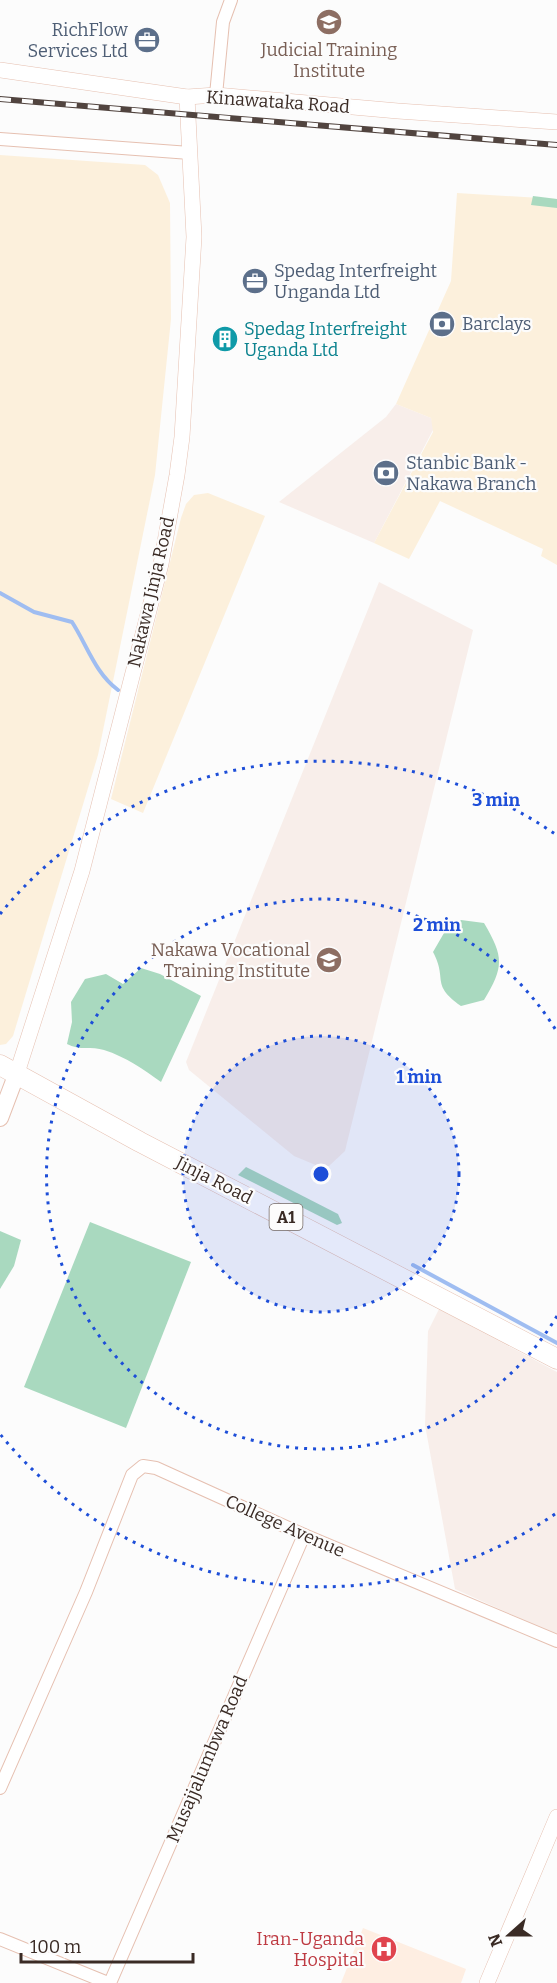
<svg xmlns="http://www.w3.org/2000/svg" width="557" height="1983" viewBox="0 0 557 1983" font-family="Bitter,serif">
  <rect width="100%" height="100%" fill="#fcfcfc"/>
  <g fill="#f8eeea">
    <path d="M396,404L431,418L434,428L374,543L279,502L386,417Z"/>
    <path d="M379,582L473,630L345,1151L329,1166H318L294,1156L189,1070L186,1062Z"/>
    <path d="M439,1309L557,1372V1635L455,1589L425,1425L428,1331Z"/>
  </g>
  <g fill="#fcf0dc">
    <path d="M0,155L145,165L158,175L170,203L171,319L155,475L98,755L13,1036L6,1044L0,1045Z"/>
    <path d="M457,193L557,199V565L541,556L543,549L440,501L409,559L374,543L433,432L431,418L396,404L451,281Z"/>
    <path d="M208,493L265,516L143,813L111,799L181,518L186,504L194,495Z"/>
  </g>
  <path fill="#feeee2" d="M363,1928L466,1969L461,1983H341Z"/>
  <g fill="#a9d9bf">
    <path d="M533,196L557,199V208L531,205Z"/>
    <path d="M461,920L484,923C504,957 504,967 484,1000L461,1006C430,984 448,980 433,952L444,933Z"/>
    <path d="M141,968L160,974L201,996L161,1082C143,1069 126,1057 104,1050C92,1046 79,1051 67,1044L72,1022L71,1002L85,979L106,974L123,984Z"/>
    <path d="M246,1167L338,1214L342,1223L337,1225L238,1175Z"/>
    <path d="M90,1222L191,1262L126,1428L24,1387Z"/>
    <path d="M0,1231L21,1240L14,1266L0,1289Z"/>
  </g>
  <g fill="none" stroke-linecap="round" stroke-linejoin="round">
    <g stroke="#9fbdf1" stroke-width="4">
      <path d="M0,593L34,612L72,622C87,645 95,673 118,690"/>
      <path d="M413,1265L557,1343"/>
    </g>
    <defs>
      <g id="minor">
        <path d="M216,95L223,22L231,0"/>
        <path d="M0,139L190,153"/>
        <path d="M0,1788L86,1592L132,1475L143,1466L156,1468L304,1535L557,1641"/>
        <path d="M0,1939L108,1983"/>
        <path d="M110,1983L304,1535"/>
      </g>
      <g id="tertiary">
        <path d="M0,70L187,97L216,95L398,111L557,122"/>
        <path d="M17,1073L82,871L161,564L177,475L182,437L194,237L187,97"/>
        <path d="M487,1983L557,1817"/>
      </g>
      <path id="secondary" d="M0,1118L17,1073"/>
      <path id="trunk" d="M0,1065L140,1142L557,1359"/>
    </defs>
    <use href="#minor" stroke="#e6c0b1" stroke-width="14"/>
    <use href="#tertiary" stroke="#e6c0b1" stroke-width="16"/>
    <use href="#secondary" stroke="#e6c0b1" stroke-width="18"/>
    <use href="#trunk" stroke="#e6c0b1" stroke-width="21"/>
    <use href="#minor" stroke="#fff" stroke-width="12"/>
    <use href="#tertiary" stroke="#fff" stroke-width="15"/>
    <use href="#secondary" stroke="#fff" stroke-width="16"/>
    <use href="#trunk" stroke="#fff" stroke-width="20"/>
    <defs>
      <path id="rail" d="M0,99L557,145"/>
    </defs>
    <use href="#rail" stroke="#51443f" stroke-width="6"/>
    <use href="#rail" stroke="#fcfcfc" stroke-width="4" stroke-dasharray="11" stroke-linecap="butt"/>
  </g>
  <circle cx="321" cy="1174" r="138" fill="#1d4ed8" fill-opacity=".12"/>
  <g fill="none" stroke="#1d4ed8" stroke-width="3" stroke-dasharray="3 6">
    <circle cx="321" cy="1174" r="138"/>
    <path d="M557 1316A275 275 0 1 1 557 1032"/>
    <path d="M555 1514A413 413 0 0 1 0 1434M0 914A413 413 0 0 1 555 834"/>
  </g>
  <defs>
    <symbol id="school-disc" viewBox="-11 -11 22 22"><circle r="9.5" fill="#8d6e63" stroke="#fcfcfc"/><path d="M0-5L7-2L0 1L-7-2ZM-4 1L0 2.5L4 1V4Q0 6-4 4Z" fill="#fff"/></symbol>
    <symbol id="office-disc" viewBox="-11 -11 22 22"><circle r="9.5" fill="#5c6f8a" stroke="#fcfcfc"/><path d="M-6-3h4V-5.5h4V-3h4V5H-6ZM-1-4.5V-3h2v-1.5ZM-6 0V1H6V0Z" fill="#fff"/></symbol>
    <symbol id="bank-disc" viewBox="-11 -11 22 22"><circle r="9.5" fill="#5c6f8a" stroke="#fcfcfc"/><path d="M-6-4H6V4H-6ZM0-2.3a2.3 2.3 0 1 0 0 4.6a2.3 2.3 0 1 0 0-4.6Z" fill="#fff"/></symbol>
    <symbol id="building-disc" viewBox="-11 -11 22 22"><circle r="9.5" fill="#0f9aa8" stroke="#fcfcfc"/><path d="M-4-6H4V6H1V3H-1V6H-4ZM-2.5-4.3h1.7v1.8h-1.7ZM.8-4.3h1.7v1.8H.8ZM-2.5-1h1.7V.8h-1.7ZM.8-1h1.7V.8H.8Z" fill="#fff"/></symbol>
    <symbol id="hospital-disc" viewBox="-11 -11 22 22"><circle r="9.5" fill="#e0444e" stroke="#fcfcfc"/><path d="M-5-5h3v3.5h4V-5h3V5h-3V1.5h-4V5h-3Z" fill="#fff"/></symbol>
  </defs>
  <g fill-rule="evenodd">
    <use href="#school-disc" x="314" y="7" width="30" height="30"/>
    <use href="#office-disc" x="132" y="25" width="30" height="30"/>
    <use href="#office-disc" x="240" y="266" width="30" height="30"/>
    <use href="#bank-disc" x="427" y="309" width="30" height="30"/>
    <use href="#building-disc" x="210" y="324" width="30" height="30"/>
    <use href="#bank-disc" x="371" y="458" width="30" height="30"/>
    <use href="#school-disc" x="314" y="945" width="30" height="30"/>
    <use href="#hospital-disc" x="369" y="1934" width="30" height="30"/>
  </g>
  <g text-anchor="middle" stroke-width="4.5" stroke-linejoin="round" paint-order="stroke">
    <rect fill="#fcfcfc" stroke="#746a66" stroke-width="1.5" x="269.5" y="1204" width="33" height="26" rx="4.5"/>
    <g font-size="16" font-weight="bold" fill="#3a2b25">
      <text x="286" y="1223">A1</text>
    </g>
    <g font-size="18" fill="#4e5e75" stroke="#fcfcfc" text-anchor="start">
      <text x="128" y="36" text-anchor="end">RichFlow<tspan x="128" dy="21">Services Ltd</tspan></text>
      <text x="274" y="277">Spedag Interfreight<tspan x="274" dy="21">Unganda Ltd</tspan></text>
      <text x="462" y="330">Barclays</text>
      <text x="406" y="469">Stanbic Bank -<tspan x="406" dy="21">Nakawa Branch</tspan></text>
    </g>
    <g font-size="18" fill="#785e54" stroke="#fcfcfc">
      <text x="329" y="56">Judicial Training<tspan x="329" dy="21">Institute</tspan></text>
      <text x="310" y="956" text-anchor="end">Nakawa Vocational<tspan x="310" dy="21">Training Institute</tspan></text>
    </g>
    <g font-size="18" fill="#3a2b25" stroke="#fcfcfc">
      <text transform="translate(278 102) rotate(4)" y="6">Kinawataka Road</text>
      <text transform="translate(151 592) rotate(-77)" y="6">Nakawa Jinja Road</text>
      <text transform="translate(214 1180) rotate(27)" y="6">Jinja Road</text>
      <text transform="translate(285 1526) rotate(24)" y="6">College Avenue</text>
      <text transform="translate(207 1759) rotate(-67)" y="6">Musajjalumbwa Road</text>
    </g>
    <g font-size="18" fill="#0d838f" stroke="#fcfcfc" text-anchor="start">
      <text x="244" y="335">Spedag Interfreight<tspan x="244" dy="21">Uganda Ltd</tspan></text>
    </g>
    <g font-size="18" fill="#be3a42" stroke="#fcfcfc" text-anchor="end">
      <text x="364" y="1945">Iran-Uganda<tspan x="364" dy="21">Hospital</tspan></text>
    </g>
  </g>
  <circle cx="321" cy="1174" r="9" fill="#1d4ed8" stroke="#fcfcfc" stroke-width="3"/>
  <g font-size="18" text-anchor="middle" font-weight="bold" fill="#1d4ed8" stroke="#fcfcfc" stroke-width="4.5" stroke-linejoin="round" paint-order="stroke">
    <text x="496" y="806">3 min</text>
    <text x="437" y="931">2 min</text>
    <text x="419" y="1083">1 min</text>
  </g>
  <g transform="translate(509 1935) rotate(249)" stroke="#fcfcfc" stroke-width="4.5" paint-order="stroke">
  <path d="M0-4.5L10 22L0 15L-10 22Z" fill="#3a2b25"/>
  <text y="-9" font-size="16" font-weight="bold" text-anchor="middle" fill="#3a2b25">N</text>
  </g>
  <path d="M21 1953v9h172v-9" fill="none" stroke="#3a2b25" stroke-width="3"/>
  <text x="30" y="1953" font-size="18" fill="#3a2b25" stroke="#fcfcfc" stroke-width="4.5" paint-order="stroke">100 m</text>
</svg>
